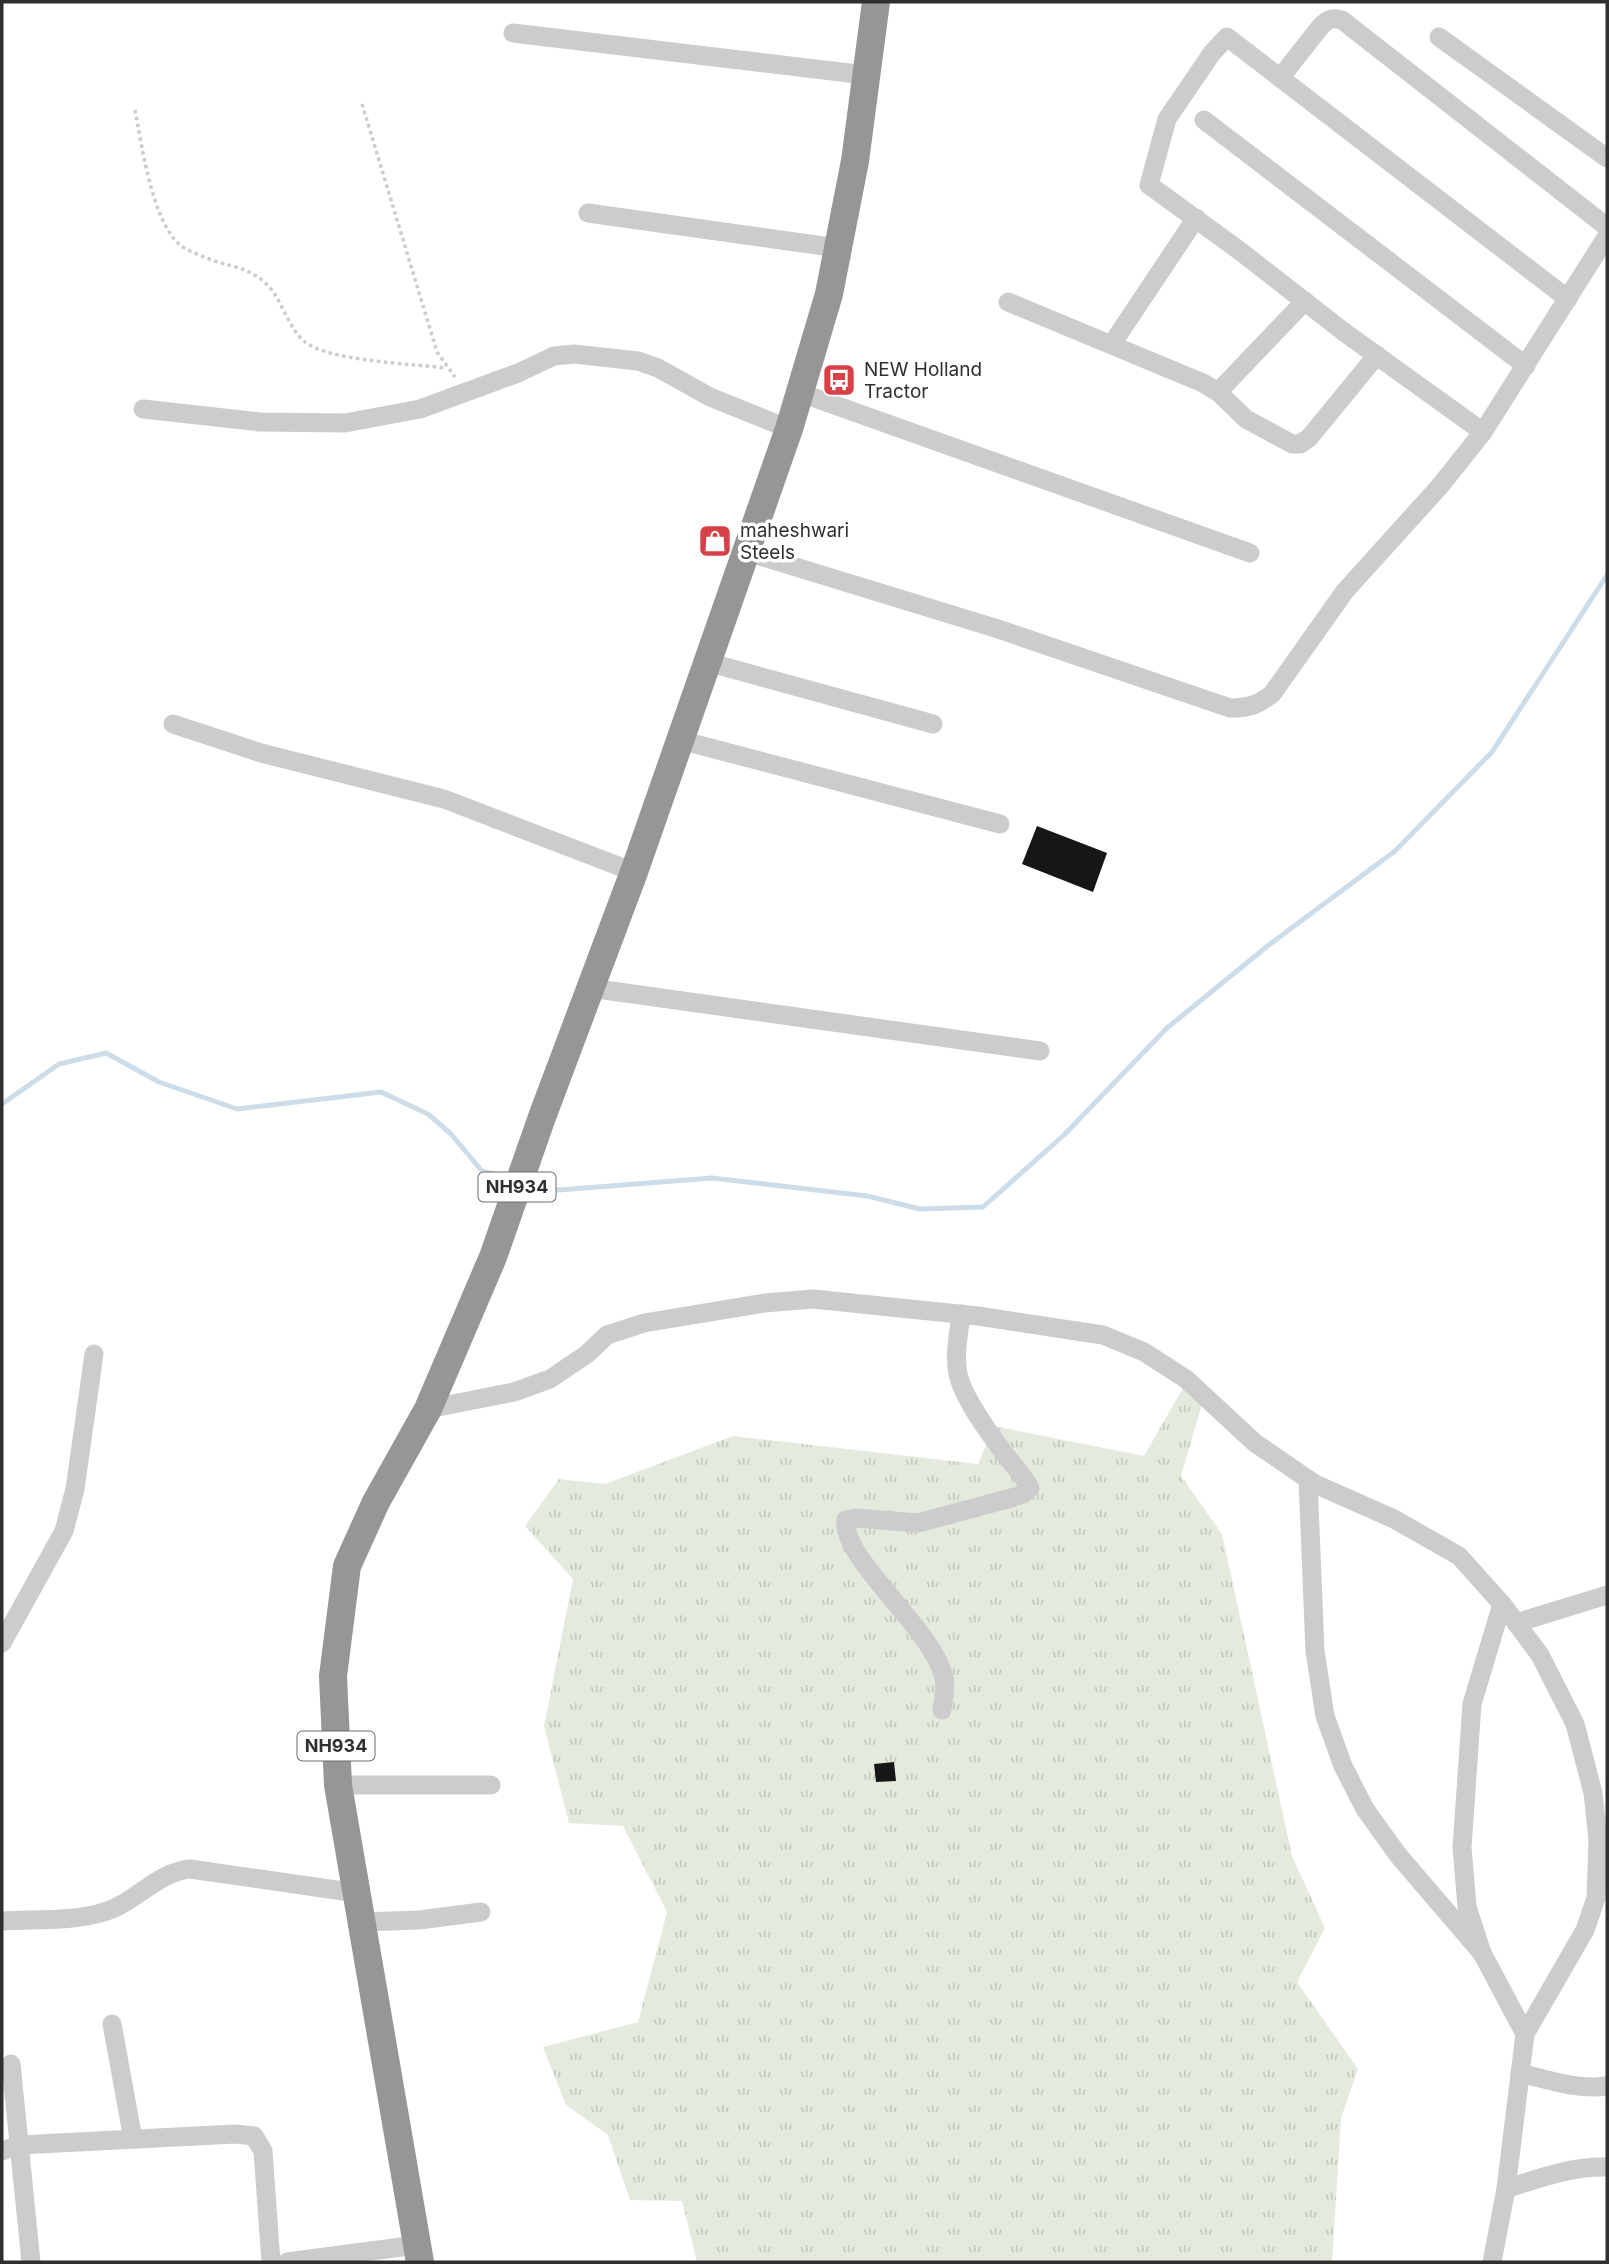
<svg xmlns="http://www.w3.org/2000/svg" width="1609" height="2264" viewBox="0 0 1609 2264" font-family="Inter,sans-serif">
  <defs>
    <pattern id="grass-tufts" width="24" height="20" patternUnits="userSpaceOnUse" patternTransform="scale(1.75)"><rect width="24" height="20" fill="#e4ebde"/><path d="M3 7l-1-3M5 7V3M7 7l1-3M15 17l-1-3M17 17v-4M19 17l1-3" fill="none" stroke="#c4cabf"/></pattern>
  </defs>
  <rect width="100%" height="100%" fill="#fff"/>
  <path fill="url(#grass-tufts)" d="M1183,1388L1203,1401L1181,1476L1222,1534L1292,1856L1325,1928L1297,1982L1358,2069L1341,2118L1332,2262H697L682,2201L630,2200L608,2135L566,2105L543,2047L638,2022L667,1912L623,1826L569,1823L544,1726L573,1579L525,1526L559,1479L605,1484L733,1436L978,1464L994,1426L1144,1456Z"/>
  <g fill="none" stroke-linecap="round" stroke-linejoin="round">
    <g stroke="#ccdde9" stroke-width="5">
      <path d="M2,1104L59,1064L106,1053L159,1082L237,1109L381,1092L428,1114L451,1134L482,1171L511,1178"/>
      <path d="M527,1182L559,1190L712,1178L867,1196L920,1209L983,1207L1064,1135L1167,1028L1270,944L1395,851L1492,752L1607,575"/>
    </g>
  </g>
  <g fill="#161616">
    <path d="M1037,826L1107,853L1093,892L1022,864Z"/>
    <path d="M894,1762L896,1781L876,1782L874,1764Z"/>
  </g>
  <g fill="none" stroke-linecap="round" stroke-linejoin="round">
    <g stroke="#ccc" stroke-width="3.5" stroke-dasharray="3.5 3.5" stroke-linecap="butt">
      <path d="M362,104L437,352L455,377"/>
      <path d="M135,110C142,146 152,221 180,245C186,250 197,254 204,257C224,266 246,266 263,281C282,296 286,326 305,342C328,361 414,364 446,368"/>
    </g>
    <g stroke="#ccc" stroke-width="19">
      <path d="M513,33L866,75"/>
      <path d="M1439,37L1607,158"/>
      <path d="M1280,78L1321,26C1328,19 1333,17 1342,20L1607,227"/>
      <path d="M1204,120L1526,366"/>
      <path d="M588,213L838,248"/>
      <path d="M1008,302L1203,383L1218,392L1246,419L1292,444H1300L1309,438L1377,355"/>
      <path d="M1112,344L1196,218"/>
      <path d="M1218,392L1305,301"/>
      <path d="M801,393L1250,553"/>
      <path d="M143,409L260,422L345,423L420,409L518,373L554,356L574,354L638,361L658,368L710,397L789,429"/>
      <path d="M1483,432L1344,332L1240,251L1149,185L1167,119L1212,53L1227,37L1568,299"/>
      <path d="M747,552L995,628L1230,708C1249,708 1258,705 1272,694L1345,591L1440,486L1483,432L1607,236"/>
      <path d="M707,662L933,724"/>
      <path d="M173,724L261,753L444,799L634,872"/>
      <path d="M680,740L1000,824"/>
      <path d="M590,988L1040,1051"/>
      <path d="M428,1409L514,1392L550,1379L587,1354L607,1335L644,1323L764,1303L813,1299L978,1316L1103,1335L1144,1352L1186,1379L1255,1443L1315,1484L1394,1519L1459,1556L1502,1604L1540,1655L1575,1724L1593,1793L1598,1840L1596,1898L1585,1930L1525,2034L1506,2189L1492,2262"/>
      <path d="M1308,1479L1315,1651L1325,1716L1343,1766L1365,1809L1398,1855L1482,1953"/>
      <path d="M1502,1604L1472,1704L1462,1847L1467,1907L1482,1953L1525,2034"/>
      <path d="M1516,1623L1607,1595"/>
      <path d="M2,1643L64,1531L75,1489L94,1354"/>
      <path d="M942,1710C943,1701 946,1688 944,1678C933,1628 841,1559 846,1520L856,1518L918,1523L1011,1498L1023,1494L1030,1488C1023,1475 1013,1465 1004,1453C989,1433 963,1398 958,1374C954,1355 959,1333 961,1314"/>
      <path d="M338,1785H491"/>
      <path d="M2,1921C35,1919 72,1922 104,1912C135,1903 157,1872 190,1869L357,1893"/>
      <path d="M362,1922L419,1920L481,1912"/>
      <path d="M112,2024L133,2139"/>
      <path d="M11,2064L31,2262"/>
      <path d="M1520,2073C1548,2080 1579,2090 1607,2086"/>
      <path d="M2,2151L19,2145L235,2134L254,2136L263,2151L271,2262"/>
      <path d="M1506,2189C1539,2178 1572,2166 1607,2167"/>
      <path d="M287,2262L417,2245"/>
    </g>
    <path stroke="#969696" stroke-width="28" d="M420,2262L338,1785L333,1676L347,1566L376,1502L428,1409L493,1257L542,1117L634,872L789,429L829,294L855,161L876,2"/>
  </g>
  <defs>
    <symbol id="bus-square" viewBox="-11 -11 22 22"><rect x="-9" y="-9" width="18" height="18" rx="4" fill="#d64148" stroke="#fff"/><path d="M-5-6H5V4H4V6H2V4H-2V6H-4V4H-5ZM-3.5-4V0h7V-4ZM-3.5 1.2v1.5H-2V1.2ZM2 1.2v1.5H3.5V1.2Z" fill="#fff"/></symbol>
    <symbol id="shop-square" viewBox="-11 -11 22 22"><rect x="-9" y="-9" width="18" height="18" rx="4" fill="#d64148" stroke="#fff"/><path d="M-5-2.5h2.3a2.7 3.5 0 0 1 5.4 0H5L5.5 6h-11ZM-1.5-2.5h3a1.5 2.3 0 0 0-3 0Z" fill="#fff"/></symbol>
  </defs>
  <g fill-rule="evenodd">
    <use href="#bus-square" x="820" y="361" width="38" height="38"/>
    <use href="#shop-square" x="696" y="522" width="38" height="38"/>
  </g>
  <g text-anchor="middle" stroke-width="7" stroke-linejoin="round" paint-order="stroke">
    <g fill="#fff" stroke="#6d6d6d" stroke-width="2">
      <rect x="478.5" y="1172.5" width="77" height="29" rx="5"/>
      <rect x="297.5" y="1731.5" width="77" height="29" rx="5"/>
    </g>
    <g font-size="18" font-weight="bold" fill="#2f2f2f">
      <text x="517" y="1193">NH934</text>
      <text x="336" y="1752">NH934</text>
    </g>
    <g font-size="19" fill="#2f2f2f" stroke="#fff" text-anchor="start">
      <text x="864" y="376">NEW Holland<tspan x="864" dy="22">Tractor</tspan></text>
      <text x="740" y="537">maheshwari<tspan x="740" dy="22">Steels</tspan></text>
    </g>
  </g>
  <rect width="1609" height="2264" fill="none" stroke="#2f2f2f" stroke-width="7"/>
</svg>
